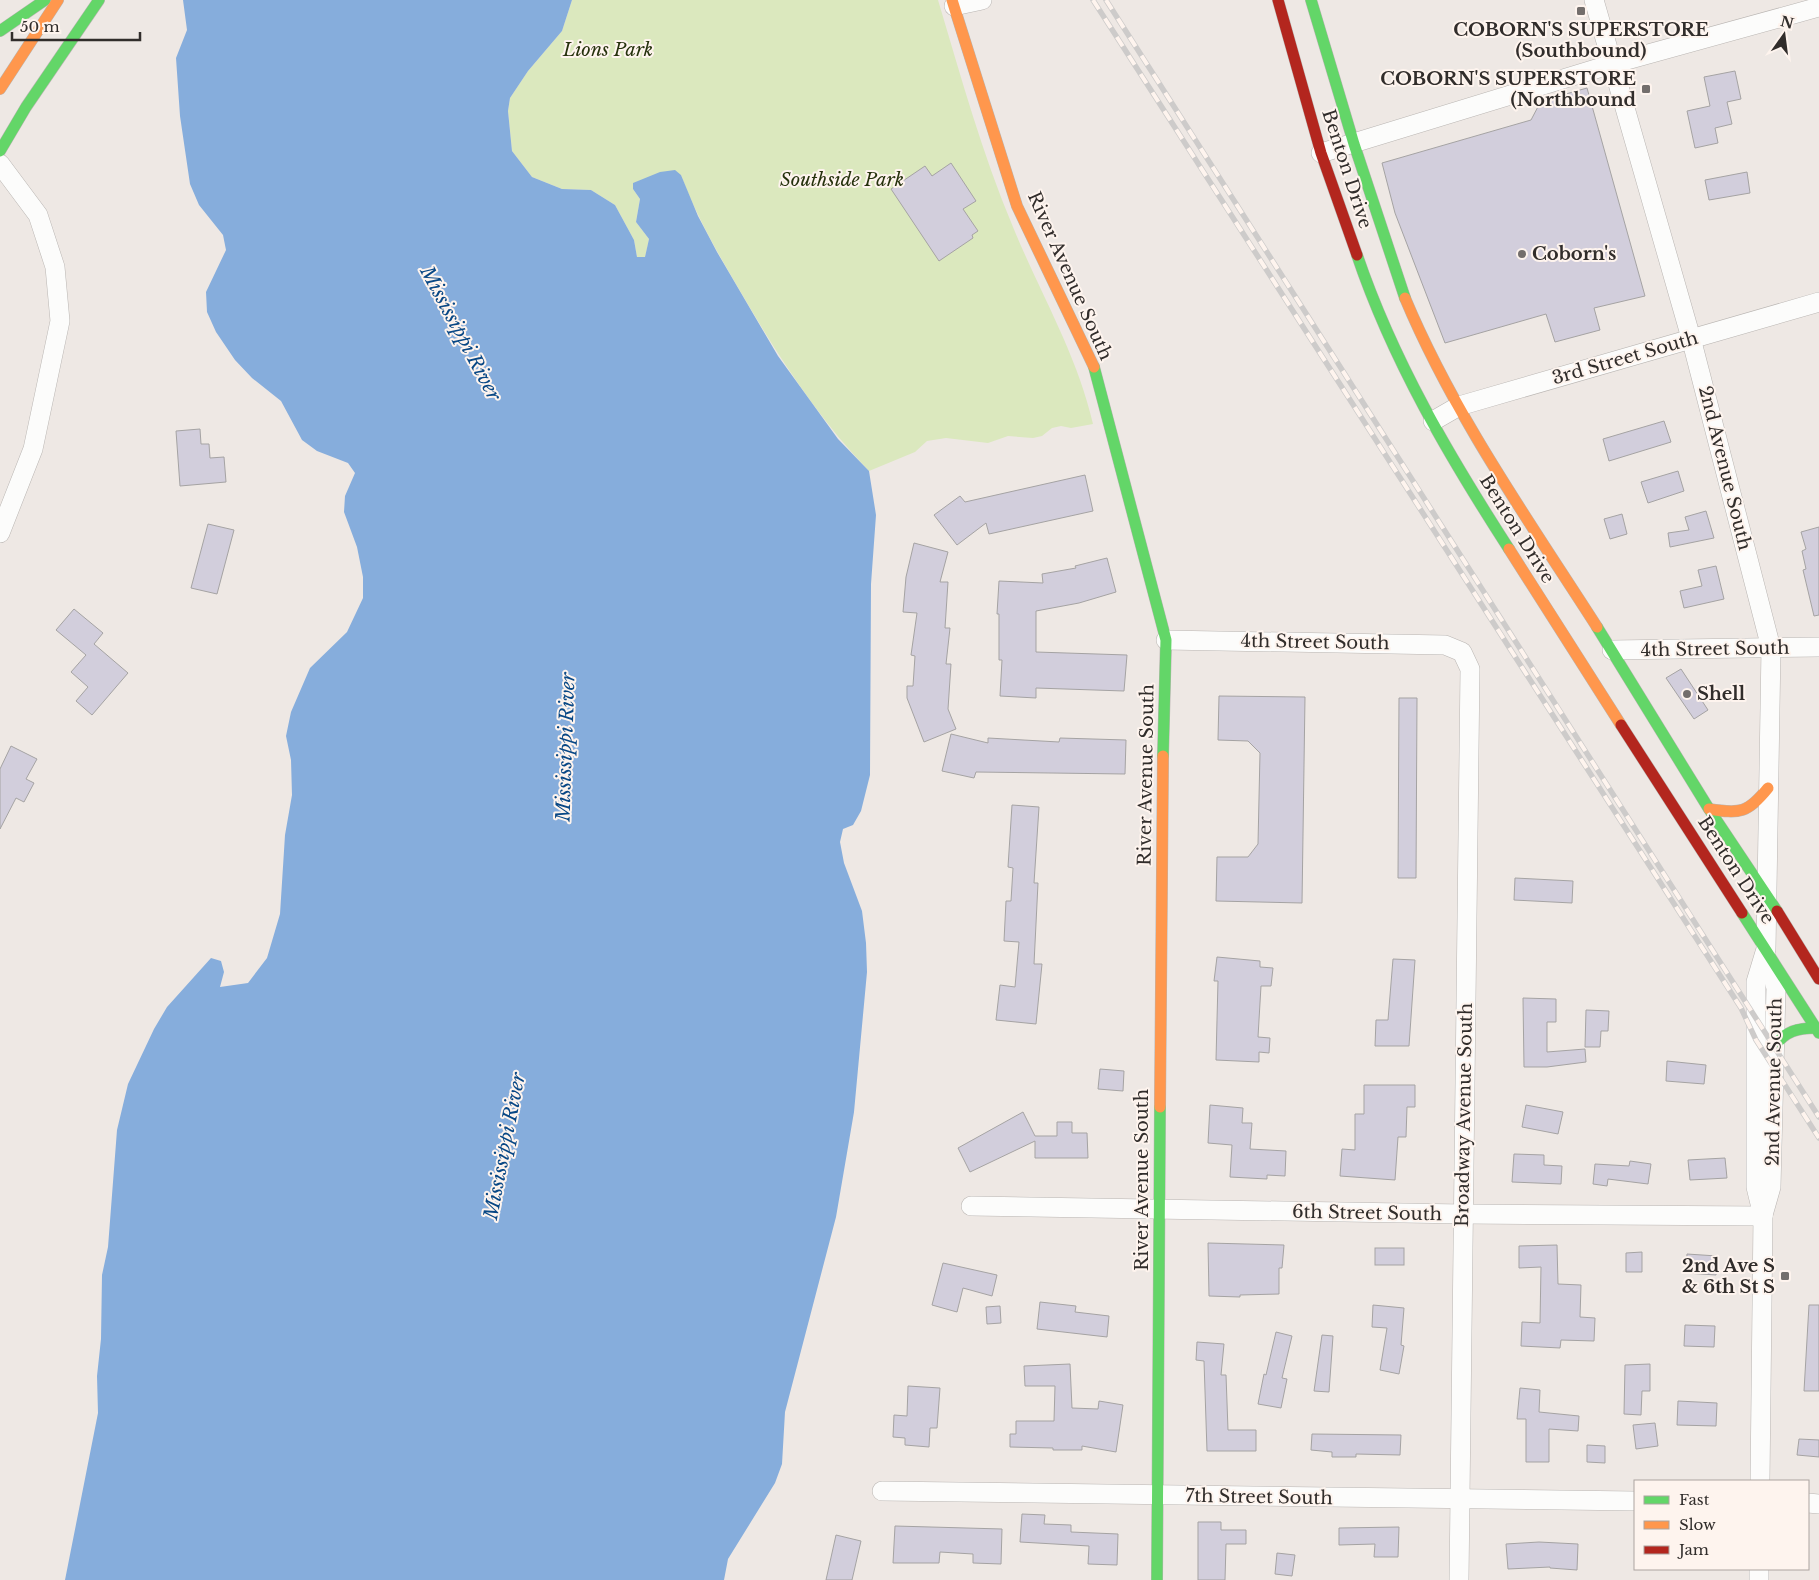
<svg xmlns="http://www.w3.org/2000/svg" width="1819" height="1580" viewBox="0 0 1819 1580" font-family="'Libre Baskerville',serif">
  <rect width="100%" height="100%" fill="#eee8e4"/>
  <path fill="#dbe8be" d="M572,0H938C961,77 982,153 1013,227C1040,293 1077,354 1093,424L1071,428L1061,426L1052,428L1042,436L1033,438L1008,436L988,443L946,438L927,441L915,452L869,471C819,419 780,359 743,296C720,257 697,218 681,175L633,189L640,199L636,222L649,239L645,258L637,257L634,240L615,205L591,190L562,189L532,177L512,151L508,111L510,98L528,71L562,31Z"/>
  <path fill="#86addc" d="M183,0H572L562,31L528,71L510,98L508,111L512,151L532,177L562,189L591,190L615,205L634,240L637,257H645L649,239L636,222L640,199L633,189V183L660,172L675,170L681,175L698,216L717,252L778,356L838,439L869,471L876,515L871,584L870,775L861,811L853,825L843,829L840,842L844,863L862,911L866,943L867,972L854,1112L836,1217L785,1412L782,1464L775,1483L728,1559L724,1580H65L98,1413L97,1376L101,1339L102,1275L108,1247L117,1130L128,1084L154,1029L167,1007L211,958L221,961L224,972L220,987L248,983L267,958L280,914L285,835L292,795L291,760L286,736L291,712L310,668L347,632L363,598V577L357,547L344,512L345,496L355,473L348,463L317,451L302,440L281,401L252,378L235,360L216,332L207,312L206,292L226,250L223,235L199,205L190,184L180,116L176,58L187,30Z"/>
  <g fill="#d2cedc" stroke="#a5a3a3">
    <path d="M1735,71L1741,99L1727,102L1732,124L1715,128L1718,143L1695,148L1687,111L1710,106L1704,77Z"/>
    <path d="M1587,88L1645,296L1594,308L1600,330L1555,342L1546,314L1445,343L1395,213L1382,163L1531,120L1541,101Z"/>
    <path d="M951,163L976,201L963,209L978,231L972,235L973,238L939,261L891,189L925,166L932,176Z"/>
    <path d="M1747,172L1750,193L1709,200L1705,180Z"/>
    <path d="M1664,421L1671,442L1609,461L1603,439Z"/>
    <path d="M200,429L201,444H209L210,458L224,457L226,482L180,486L176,431Z"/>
    <path d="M1678,471L1684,491L1648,503L1641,482Z"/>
    <path d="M1085,475L1093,511L989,534L986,523L957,545L934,515L960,496L965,502Z"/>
    <path d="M1706,511L1714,538L1670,547L1668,533L1689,530L1685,517Z"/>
    <path d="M1622,514L1627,534L1610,539L1604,519Z"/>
    <path d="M208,524L234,530L217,594L191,588Z"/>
    <path d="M1819,527V615L1814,616L1803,570L1806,569L1802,551L1806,549L1801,532Z"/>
    <path d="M914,543L948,552L940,582H948L945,628H950L946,664H951L948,709L956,729L924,742L907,698V686H913L915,656L911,655L917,613L903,612L906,577Z"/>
    <path d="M1107,558L1116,592L1079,603L1036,611V652L1127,655L1124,691L1036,688V698L1000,696L1002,660H999V614H997L999,581L1043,583L1042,574L1076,568L1075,566Z"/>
    <path d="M1716,566L1724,599L1684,608L1680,591L1702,586L1698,570Z"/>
    <path d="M74,609L103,633L94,644L128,673L92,715L76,701L88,687L71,672L86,655L56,630Z"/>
    <path d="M1681,669L1708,710L1694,719L1666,678Z"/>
    <path d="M1219,696L1305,697L1302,903L1216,901L1217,857H1248L1258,844L1260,753L1248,741L1218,740Z"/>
    <path d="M1399,698H1417L1416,878H1398Z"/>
    <path d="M951,734L988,743V738L1059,742L1060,738L1126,740L1125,774L976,772L974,778L942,771Z"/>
    <path d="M11,746L37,759L26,779L34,783L24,802L16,798L0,829V769Z"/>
    <path d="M1012,805L1039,807L1034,883H1038L1034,964H1042L1036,1024L996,1020L1000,985L1015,987L1019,942L1004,941L1006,901H1011L1013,868L1008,867Z"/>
    <path d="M1515,878L1573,881L1572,903L1514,900Z"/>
    <path d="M1217,957L1260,961V967L1273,968L1271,986H1261L1258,1037L1270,1038L1269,1053L1259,1052V1062L1216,1060L1218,981H1214Z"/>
    <path d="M1393,959L1415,960L1409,1046H1375L1376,1020H1388Z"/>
    <path d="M1523,998L1556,999V1022H1547V1052L1585,1049L1586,1062L1547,1067H1524Z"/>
    <path d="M1586,1010L1609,1011L1608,1031H1601L1600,1047H1585Z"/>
    <path d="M1667,1061L1706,1065L1704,1084L1666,1081Z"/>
    <path d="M1100,1069L1124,1071L1123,1091L1098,1089Z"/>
    <path d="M1364,1085H1415V1107H1407L1406,1137H1398L1395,1180L1340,1176L1342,1149L1355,1150V1114H1364Z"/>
    <path d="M1210,1105L1243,1108L1242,1123H1252L1250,1149L1286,1151L1285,1176L1267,1175V1179L1230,1177L1232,1145L1208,1143Z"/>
    <path d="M1526,1105L1563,1112L1558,1134L1522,1127Z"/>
    <path d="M1023,1112L1035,1136H1057V1122H1072V1133H1087L1088,1158H1035V1141L970,1172L958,1148Z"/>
    <path d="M1514,1154L1544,1155V1165L1562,1166L1561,1184L1512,1182Z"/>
    <path d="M1725,1158L1727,1178L1690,1180L1688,1160Z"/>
    <path d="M1630,1161L1651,1164L1648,1184L1608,1179L1607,1186L1593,1184L1595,1164L1629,1166Z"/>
    <path d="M1208,1243L1284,1245L1282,1268H1279V1294L1240,1295V1297L1209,1296Z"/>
    <path d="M1557,1245L1558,1284L1581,1285L1580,1317L1595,1318L1594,1341L1561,1340L1560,1348L1521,1346L1522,1322L1540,1323L1541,1267L1519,1268V1246Z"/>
    <rect x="1375" y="1248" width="29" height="17"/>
    <path d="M1642,1252V1272H1626V1253Z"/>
    <path d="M1687,1254L1717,1256L1716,1275L1686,1273Z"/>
    <path d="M943,1263L997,1275L992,1296L963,1288L957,1312L932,1305Z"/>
    <path d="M1040,1302L1076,1306L1075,1312L1109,1316L1107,1337L1037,1329Z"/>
    <path d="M1373,1305L1404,1308L1401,1345L1404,1346L1399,1374L1380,1370L1387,1328L1372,1327Z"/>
    <path d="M1809,1305H1819V1391H1804Z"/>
    <path d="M1000,1306L1001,1323L987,1324L986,1307Z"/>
    <path d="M1685,1325L1715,1326L1714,1347L1684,1346Z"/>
    <path d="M1276,1332L1292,1336L1282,1378L1287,1379L1281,1408L1258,1404L1264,1374L1266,1375Z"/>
    <path d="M1322,1335L1333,1336L1329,1392L1314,1391Z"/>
    <path d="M1197,1342L1224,1344L1221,1375H1226L1228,1430H1256V1451H1207L1204,1361L1196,1360Z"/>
    <path d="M1070,1364L1072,1408L1098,1409L1099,1401L1123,1405L1116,1452L1082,1446V1450H1053V1448L1010,1447V1434H1016V1421H1054L1055,1386H1025L1024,1366Z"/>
    <path d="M1650,1364V1391H1642L1641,1415L1624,1414L1625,1365Z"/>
    <path d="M908,1386L940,1388L937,1428H930L929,1447L905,1445V1438L893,1437L894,1415L907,1416Z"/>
    <path d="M1520,1388L1540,1390L1539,1412L1579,1416L1578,1431L1549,1429V1462H1526V1419H1517Z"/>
    <path d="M1678,1401L1717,1403L1716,1426L1677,1425Z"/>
    <path d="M1655,1423L1658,1446L1636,1449L1633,1425Z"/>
    <path d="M1312,1434L1401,1435L1400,1455L1356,1454V1457H1332V1452L1311,1450Z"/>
    <path d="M1799,1439L1819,1440V1457L1797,1455Z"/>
    <path d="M1587,1445L1605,1446V1463L1587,1462Z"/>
    <path d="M1022,1514L1045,1515L1044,1524L1071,1525V1532L1118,1534L1117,1565L1088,1564L1089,1546L1020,1542Z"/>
    <path d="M1198,1522H1221V1530H1246V1544H1226L1225,1580H1198Z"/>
    <path d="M895,1526L1002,1529L1001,1564L973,1563V1554L940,1552L939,1563H893Z"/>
    <path d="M1399,1527L1398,1557H1374L1375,1544L1339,1545V1528Z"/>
    <path d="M836,1535L861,1541L852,1580H826Z"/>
    <path d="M1539,1542L1578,1544L1577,1570L1550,1568V1567L1508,1569L1506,1544Z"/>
    <path d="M1277,1553L1295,1555L1292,1576L1275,1574Z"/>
  </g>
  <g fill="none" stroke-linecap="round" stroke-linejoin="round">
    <defs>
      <g id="street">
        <path d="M1594,0L1691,338L1771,648L1766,949L1756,982V1187L1763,1216L1760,1481"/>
        <path d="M954,6L982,0"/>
        <path d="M1321,153L1612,64L1819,7"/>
        <path d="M0,164L38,215L55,267L60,321L33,449L0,533"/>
        <path d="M1433,421L1459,406L1819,302"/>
        <path d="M1166,640L1445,645L1462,652L1470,669L1459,1580"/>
        <path d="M1612,650L1819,647"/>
        <path d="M971,1206L1463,1214L1763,1216"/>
        <path d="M1763,1215L1771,1187L1776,988L1770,967"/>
        <path d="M882,1491L1635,1501"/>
        <path d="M1808,1503L1819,1504"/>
        <path d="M1759,1580V1569"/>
      </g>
      <g id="fast">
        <path d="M1311,0L1354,144L1405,298"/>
        <path d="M0,31L45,0"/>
        <path d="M0,151L26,107L99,0"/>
        <path d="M1357,255C1393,361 1449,456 1509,549"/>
        <path d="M1094,367L1166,640L1163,756"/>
        <path d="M1597,627L1709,809L1777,911"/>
        <path d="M1742,913L1819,1033"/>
        <path d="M1775,1046C1785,1031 1798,1028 1816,1028"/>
        <path d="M1157,1580L1160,1107"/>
      </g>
      <g id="slow">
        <path d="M952,0L1017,206L1094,367"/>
        <path d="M0,89L58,0"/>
        <path d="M1405,298C1454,415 1529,521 1597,627"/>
        <path d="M1509,549L1621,725"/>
        <path d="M1709,809C1740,814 1748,813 1768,788"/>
        <path d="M1160,1107L1163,756"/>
      </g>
      <g id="jam">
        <path d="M1278,0L1321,153L1357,255"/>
        <path d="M1621,725L1742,913"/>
        <path d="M1777,911L1819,979"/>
      </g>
    </defs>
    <use href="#street" stroke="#b9b5b2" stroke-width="20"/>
    <use href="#fast" stroke="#b9b5b2" stroke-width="12"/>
    <use href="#slow" stroke="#b9b5b2" stroke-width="12"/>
    <use href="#jam" stroke="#b9b5b2" stroke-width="12"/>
    <use href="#street" stroke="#fcfcfb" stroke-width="19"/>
    <use href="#fast" stroke="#63d668" stroke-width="11"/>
    <use href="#slow" stroke="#ff974d" stroke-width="11"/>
    <use href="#jam" stroke="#b3261e" stroke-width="11"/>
    <defs>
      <g id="rail">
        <path d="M1093,0L1741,1008L1756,1040L1819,1138"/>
        <path d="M1106,0L1819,1117"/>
      </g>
    </defs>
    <use href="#rail" stroke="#cdcbca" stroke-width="5.5"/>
    <use href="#rail" stroke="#fef4ee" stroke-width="4" stroke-dasharray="11" stroke-linecap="butt"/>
  </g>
  <g fill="#736e6c" stroke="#fef4ee" stroke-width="2">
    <rect x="1576" y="6" width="10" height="10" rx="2.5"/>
    <rect x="1641" y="84" width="10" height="10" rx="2.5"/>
    <circle cx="1522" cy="254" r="5"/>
    <circle cx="1687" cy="694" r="5"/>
    <rect x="1780" y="1271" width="10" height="10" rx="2.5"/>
  </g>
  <g text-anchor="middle" stroke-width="4" stroke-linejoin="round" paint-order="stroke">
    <g font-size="18" font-weight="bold" fill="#312d2b" stroke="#fef4ee" text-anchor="end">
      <text x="1581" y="36" text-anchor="middle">COBORN'S SUPERSTORE<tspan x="1581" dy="21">(Southbound)</tspan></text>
      <text x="1636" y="85">COBORN'S SUPERSTORE<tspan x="1636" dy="21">(Northbound</tspan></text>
      <text x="1532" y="260" text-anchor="start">Coborn's</text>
      <text x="1697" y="700" text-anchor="start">Shell</text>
      <text x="1775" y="1272">2nd Ave S<tspan x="1775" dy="21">&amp; 6th St S</tspan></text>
    </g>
    <g font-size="18" font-style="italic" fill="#26320d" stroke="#fef4ee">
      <text x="608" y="56">Lions Park</text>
      <text x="842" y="186">Southside Park</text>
    </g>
    <g font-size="18" fill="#312d2b" stroke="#fef4ee">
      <text transform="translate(1347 169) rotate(72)" y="6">Benton Drive</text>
      <text transform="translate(1070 276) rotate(66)" y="6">River Avenue South</text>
      <text transform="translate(1625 358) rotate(-16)" y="6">3rd Street South</text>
      <text transform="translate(1725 468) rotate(76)" y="6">2nd Avenue South</text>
      <text transform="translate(1517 529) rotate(58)" y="6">Benton Drive</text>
      <text transform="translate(1315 642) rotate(1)" y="6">4th Street South</text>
      <text transform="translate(1715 649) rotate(-1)" y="6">4th Street South</text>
      <text transform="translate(1146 775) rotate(-89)" y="6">River Avenue South</text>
      <text transform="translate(1736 870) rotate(57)" y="6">Benton Drive</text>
      <text transform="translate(1774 1082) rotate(-89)" y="6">2nd Avenue South</text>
      <text transform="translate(1464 1115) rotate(-89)" y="6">Broadway Avenue South</text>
      <text transform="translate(1142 1180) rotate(-90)" y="6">River Avenue South</text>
      <text transform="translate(1367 1213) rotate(1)" y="6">6th Street South</text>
      <text transform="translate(1259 1497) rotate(1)" y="6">7th Street South</text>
    </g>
    <g font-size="19" font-style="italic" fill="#084785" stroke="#fef4ee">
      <text transform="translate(461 333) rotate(62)" y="7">Mississippi River</text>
      <text transform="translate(565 747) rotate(-88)" y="7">Mississippi River</text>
      <text transform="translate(504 1146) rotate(-79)" y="7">Mississippi River</text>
    </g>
  </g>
  <rect x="1634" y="1480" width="175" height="90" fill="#fef4ee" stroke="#aca4a0"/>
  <rect x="1644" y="1496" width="25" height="8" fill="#63d668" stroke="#aca4a0"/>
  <text x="1679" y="1505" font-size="15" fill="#312d2b">Fast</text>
  <rect x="1644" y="1521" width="25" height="8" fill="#ff974d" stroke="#aca4a0"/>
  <text x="1679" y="1530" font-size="15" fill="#312d2b">Slow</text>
  <rect x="1644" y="1546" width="25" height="8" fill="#b3261e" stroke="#aca4a0"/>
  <text x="1679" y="1555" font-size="15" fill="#312d2b">Jam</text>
  <g transform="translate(1784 35) rotate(14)" stroke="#fef4ee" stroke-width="4" paint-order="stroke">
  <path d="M0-4L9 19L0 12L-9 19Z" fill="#312d2b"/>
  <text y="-8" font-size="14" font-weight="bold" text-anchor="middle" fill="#312d2b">N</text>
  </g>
  <path d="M12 32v8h128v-8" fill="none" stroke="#312d2b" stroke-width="2.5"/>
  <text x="20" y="32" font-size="15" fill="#312d2b" stroke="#fef4ee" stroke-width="4" paint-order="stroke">50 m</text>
</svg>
